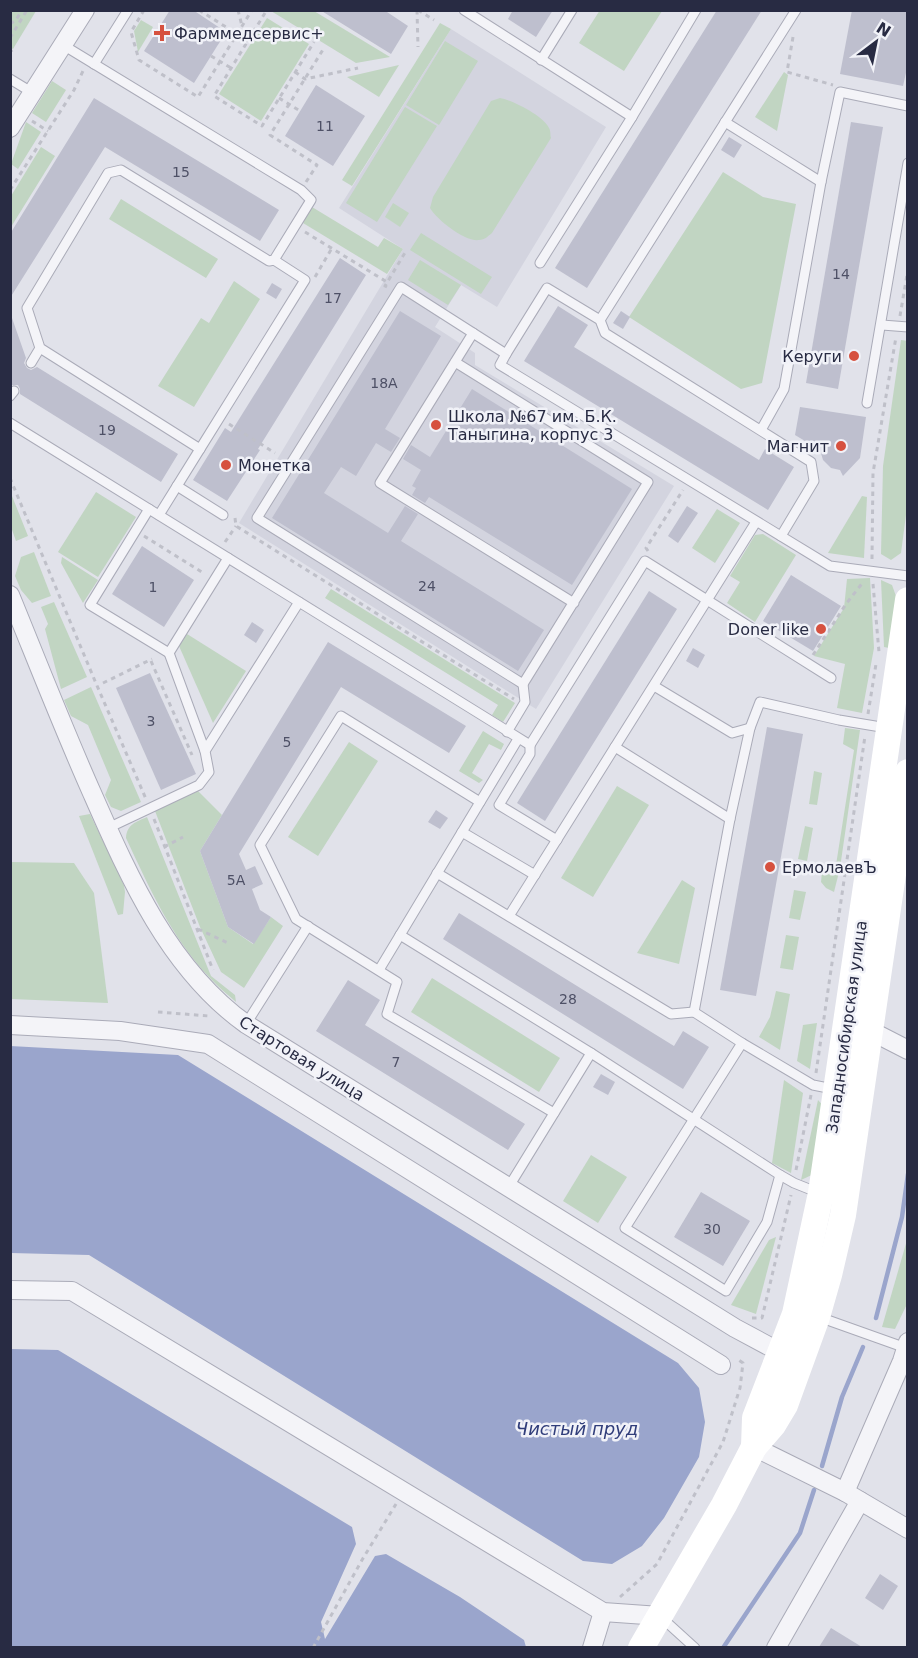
<svg xmlns="http://www.w3.org/2000/svg" width="918" height="1658" viewBox="0 0 918 1658" font-family="'DejaVu Sans',sans-serif">
  <rect width="100%" height="100%" fill="#e1e2ea"/>
  <path fill="#d3d4df" d="M451,29L606,127L497,307L461,285L435,327L475,353V365L674,486L536,709L239,523L403,249L339,208Z"/>
  <g fill="#c1d5c2">
    <path d="M600,10L662,11L624,71L579,43Z"/>
    <path d="M10,11H36L13,49L11,48Z"/>
    <path d="M271,11H314L390,57L356,63Z"/>
    <path d="M267,18L309,44L261,121L219,94Z"/>
    <path d="M141,20L153,27L138,52L134,31Z"/>
    <path d="M440,23L451,29L352,186L342,180Z"/>
    <path d="M445,41L478,61L439,125L406,105Z"/>
    <path d="M399,65L379,97L347,77Z"/>
    <path d="M784,72L788,75L777,131L755,117Z"/>
    <path d="M52,81L66,90L46,122L32,113Z"/>
    <path d="M500,98C512,100 544,116 549,128C551,131 550,135 551,138L492,233C488,236 485,240 479,240C465,242 437,220 430,208L433,197L491,101Z"/>
    <path d="M405,107L437,126L377,222L346,203Z"/>
    <path d="M26,122L41,132L18,169L11,164Z"/>
    <path d="M41,147L55,156L11,227V196Z"/>
    <path d="M723,172L763,197L796,204L762,383L741,389L629,317Z"/>
    <path d="M121,199L218,259L206,278L109,219Z"/>
    <path d="M393,203L409,213L400,227L385,217Z"/>
    <path d="M312,207L378,247L384,238L403,249L387,274L303,223Z"/>
    <path d="M421,233L492,277L481,294L410,250Z"/>
    <path d="M420,260L461,285L448,305L408,280Z"/>
    <path d="M234,281L260,299L194,407L158,386L201,318L209,323Z"/>
    <path d="M901,340L908,341V500L901,553L891,560L881,554L883,466Z"/>
    <path d="M10,491L28,536L16,541L11,527Z"/>
    <path d="M96,492L136,517L98,577L58,552Z"/>
    <path d="M862,496L867,497L864,558L828,553Z"/>
    <path d="M717,509L740,523L715,563L692,548Z"/>
    <path d="M763,534L796,555L755,622L727,603L740,582L730,576L755,535Z"/>
    <path d="M34,552L51,596L32,603L21,590L15,576L21,557Z"/>
    <path d="M62,557L98,580L83,603L61,563Z"/>
    <path d="M870,578L874,648L862,713L837,708L845,664L814,656L844,608L847,579Z"/>
    <path d="M881,580L892,585L897,599L889,648L884,647Z"/>
    <path d="M331,589L515,703L503,722L492,715L498,705L325,598Z"/>
    <path d="M54,602L87,677L61,689L45,629L48,624L41,607Z"/>
    <path d="M187,634L246,671L213,723L179,646Z"/>
    <path d="M91,687L141,802L121,811L111,807L105,795L111,780L88,725L71,716L64,700Z"/>
    <path d="M845,728L860,730L840,868L834,892L826,888L821,882L822,872L827,867L836,865L854,750L843,744Z"/>
    <path d="M483,731L504,744L501,750L489,744L472,773L483,780L479,783L459,771Z"/>
    <path d="M349,742L378,761L318,856L288,837Z"/>
    <path d="M814,771L822,773L817,805L809,804Z"/>
    <path d="M617,786L649,805L593,897L561,878Z"/>
    <path d="M198,791L222,815L200,851L228,927L253,944L271,917L283,926L244,988L221,972L200,927L155,811Z"/>
    <path d="M90,814L124,885L125,892L123,914L118,915L79,816Z"/>
    <path d="M147,817L211,976L235,995L236,1002C227,994 217,986 209,977C171,937 149,887 126,838C127,824 136,822 147,817Z"/>
    <path d="M805,826L813,828L807,861L798,859Z"/>
    <path d="M11,862L74,863L94,893L108,1003L11,999Z"/>
    <path d="M682,880L695,888L679,964L637,953Z"/>
    <path d="M794,890L806,892L800,920L789,918Z"/>
    <path d="M786,935L799,937L793,970L780,968Z"/>
    <path d="M432,978L560,1058L539,1092L411,1012Z"/>
    <path d="M776,991L790,994L780,1050L759,1037L770,1017Z"/>
    <path d="M817,1023L810,1069L797,1061L803,1025Z"/>
    <path d="M784,1080L803,1093L791,1173L772,1163Z"/>
    <path d="M818,1100L825,1108L816,1173L801,1180Z"/>
    <path d="M591,1155L627,1177L598,1223L563,1201Z"/>
    <path d="M776,1237L756,1314L731,1305L769,1240Z"/>
    <path d="M907,1240V1304L895,1329L882,1327Z"/>
  </g>
  <g fill="#9aa5cc">
    <path d="M10,1046L178,1055L678,1363L699,1388L705,1422L699,1457L664,1518L642,1546L612,1564L583,1561L89,1255L11,1253Z"/>
    <path d="M11,1349L58,1350L352,1527L356,1544L321,1622L325,1639L375,1556L386,1554L460,1597L524,1640L526,1647H11Z"/>
  </g>
  <g fill="none" stroke-linecap="round" stroke-linejoin="round">
    <g stroke="#9aa5cc" stroke-width="4.5">
      <path d="M876,1318L902,1217L908,1174"/>
      <path d="M822,1466L842,1397L863,1347"/>
      <path d="M723,1648L800,1533L814,1490"/>
    </g>
  </g>
  <g fill="#bebfce">
    <path d="M170,10H193L226,32L194,83L144,51Z"/>
    <path d="M320,10H384L408,26L391,54Z"/>
    <path d="M513,10H553L536,37L508,19Z"/>
    <path d="M717,10H762L587,288L555,268Z"/>
    <path d="M852,10H908V64L903,86L840,74Z"/>
    <path d="M316,85L365,116L333,166L285,136Z"/>
    <path d="M94,98L279,210L260,241L105,147L10,298V234Z"/>
    <path d="M851,122L883,127L838,389L806,383Z"/>
    <path d="M729,137L742,145L734,158L721,150Z"/>
    <path d="M340,258L366,275L258,449L260,450L227,501L193,480L225,428L231,432Z"/>
    <path d="M272,283L282,289L276,299L266,293Z"/>
    <path d="M558,306L588,325L574,347L759,460L765,449L794,467L768,510L524,361Z"/>
    <path d="M400,311L441,336L385,429L400,438L391,452L376,443L356,476L341,467L324,493L388,533L405,506L418,514L401,541L544,630L518,671L272,518Z"/>
    <path d="M621,311L630,317L623,329L613,323Z"/>
    <path d="M12,318L26,358L24,363L27,368L31,370L37,367L178,454L161,482L20,394V389L18,385H10Z"/>
    <path d="M472,389L632,489L572,585L429,497L425,503L412,495L416,488L412,486L421,470L403,459L411,445L430,457Z"/>
    <path d="M800,407L866,417L860,458L843,476L840,470L831,468L823,460L820,450L795,435Z"/>
    <path d="M687,506L698,513L678,543L668,536Z"/>
    <path d="M142,546L194,580L164,627L112,594Z"/>
    <path d="M791,575L841,606L813,651L763,621Z"/>
    <path d="M649,591L677,609L545,821L517,803Z"/>
    <path d="M252,622L264,630L256,643L244,635Z"/>
    <path d="M328,642L466,726L449,753L341,687L239,854L246,870L255,866L263,884L252,889L260,910L271,917L254,944L228,927L200,851Z"/>
    <path d="M693,648L705,655L698,668L686,661Z"/>
    <path d="M150,673L196,774L161,790L116,688Z"/>
    <path d="M767,727L803,734L756,996L720,990Z"/>
    <path d="M436,810L448,818L440,829L428,822Z"/>
    <path d="M459,913L674,1046L683,1031L709,1047L683,1089L443,939Z"/>
    <path d="M348,980L380,1000L365,1025L525,1124L508,1150L316,1031Z"/>
    <path d="M601,1074L615,1082L608,1095L593,1087Z"/>
    <path d="M701,1192L750,1221L723,1266L674,1237Z"/>
    <path d="M880,1574L898,1586L883,1610L865,1598Z"/>
    <path d="M831,1628L862,1647H819Z"/>
  </g>
  <g fill="none" stroke-linecap="round" stroke-linejoin="round">
    <defs>
      <g id="lane">
        <path d="M464,10L632,117L696,10"/>
        <path d="M63,45L301,190L311,200L274,260L269,261L121,170L108,173L27,308L40,348L200,449L305,280L274,260"/>
        <path d="M541,60L572,10"/>
        <path d="M94,64L128,10"/>
        <path d="M10,79L33,93"/>
        <path d="M725,122L821,182L784,389L761,430"/>
        <path d="M821,182L840,92L908,106"/>
        <path d="M540,263L632,117"/>
        <path d="M600,320L796,10"/>
        <path d="M882,325L908,327"/>
        <path d="M473,333L506,354L500,365L830,566L908,576"/>
        <path d="M506,354L547,288L600,320L605,333L811,462L814,481L781,536"/>
        <path d="M455,362L648,482L523,684L257,518L401,287L473,333L380,483L574,603"/>
        <path d="M31,363L40,348"/>
        <path d="M10,396L14,391"/>
        <path d="M867,403L908,163"/>
        <path d="M10,423L530,745L645,561L831,678"/>
        <path d="M177,486L223,515"/>
        <path d="M149,509L90,605L169,653L228,558"/>
        <path d="M159,515L200,449"/>
        <path d="M169,653L205,751"/>
        <path d="M654,686L732,733L750,728"/>
        <path d="M507,732L525,702L523,684"/>
        <path d="M530,745V754L499,805L557,840"/>
        <path d="M615,747L730,819"/>
        <path d="M480,802L341,716L260,845L296,919L397,982L387,1014L554,1113"/>
        <path d="M108,828L199,785L209,772L205,751L299,602"/>
        <path d="M462,832L535,875"/>
        <path d="M437,873L671,1014L694,1012L742,1043L813,1085L833,1089"/>
        <path d="M509,916L756,522"/>
        <path d="M400,935L591,1053L780,1175L794,1183L819,1193"/>
        <path d="M379,970L518,739"/>
        <path d="M694,1012L730,819L750,728L760,702L839,720L887,728"/>
        <path d="M246,1024L308,926"/>
        <path d="M742,1043L625,1228L726,1291L767,1222L780,1175"/>
        <path d="M508,1188L591,1053"/>
        <path d="M819,1317L906,1348"/>
        <path d="M662,1618L695,1648"/>
      </g>
      <g id="street">
        <path d="M10,128L85,10"/>
        <path d="M10,595C37,661 63,728 92,793C129,877 169,969 246,1024L735,1328L789,1357"/>
        <path d="M10,1025L120,1031L208,1044L721,1365"/>
        <path d="M869,1030L908,1050"/>
        <path d="M10,1290L72,1291L603,1612L660,1616"/>
        <path d="M754,1447L845,1492L908,1529"/>
        <path d="M845,1492L902,1361L908,1342"/>
        <path d="M592,1648L603,1612"/>
        <path d="M776,1648L860,1501"/>
      </g>
    </defs>
    <use href="#lane" stroke="#aaabb8" stroke-width="11"/>
    <use href="#street" stroke="#aaabb8" stroke-width="20"/>
    <g stroke="#bfc0c9" stroke-width="3" stroke-dasharray="4.5 4.5" stroke-linecap="butt">
      <path d="M144,10L131,32L139,60L198,97L252,10"/>
      <path d="M199,10L248,41"/>
      <path d="M238,10L242,26"/>
      <path d="M417,10L418,47"/>
      <path d="M418,10L434,20"/>
      <path d="M265,13L214,96L262,126L314,42"/>
      <path d="M10,24L16,20L22,10"/>
      <path d="M793,37L787,72L833,85"/>
      <path d="M10,38L27,10"/>
      <path d="M10,49L12,52"/>
      <path d="M211,56L231,68"/>
      <path d="M295,72L305,79L358,68"/>
      <path d="M279,98L300,111"/>
      <path d="M32,121L48,131"/>
      <path d="M306,182L317,165L270,135L324,48"/>
      <path d="M10,190L74,90L83,71"/>
      <path d="M305,232L387,282"/>
      <path d="M315,277L332,248"/>
      <path d="M387,287L385,286L406,251"/>
      <path d="M900,316L908,269"/>
      <path d="M229,424L275,453"/>
      <path d="M10,478L95,681L146,799"/>
      <path d="M235,518L236,526L514,699"/>
      <path d="M144,536L205,574"/>
      <path d="M225,542L236,526"/>
      <path d="M648,551L646,548L683,490"/>
      <path d="M872,559L873,473L896,337"/>
      <path d="M873,584L879,652"/>
      <path d="M813,655L846,604L864,581"/>
      <path d="M151,661L192,755"/>
      <path d="M103,683L152,659"/>
      <path d="M868,714L876,664"/>
      <path d="M154,819L213,970"/>
      <path d="M164,847L183,837"/>
      <path d="M198,929L228,943"/>
      <path d="M158,1012L209,1016"/>
      <path d="M816,1073L865,736"/>
      <path d="M796,1170L811,1095"/>
      <path d="M752,1318H762L791,1195"/>
      <path d="M620,1597L657,1564L723,1442L740,1388L743,1363L736,1358"/>
      <path d="M313,1648L362,1560L396,1504"/>
    </g>
    <use href="#lane" stroke="#f4f4f8" stroke-width="9"/>
    <use href="#street" stroke="#f4f4f8" stroke-width="18"/>
    <g stroke="#fff" stroke-width="26">
      <path d="M754,1447L755,1418L795,1314L821,1193L908,600"/>
      <path d="M641,1648L724,1505L754,1447L773,1425L785,1405L817,1317L829,1275L843,1215L908,772"/>
    </g>
  </g>
  <g fill="#d6513f" stroke="#f1f2f8" stroke-width="2">
    <path d="M159 24h6v6h6v6h-6v6h-6v-6h-6v-6h6z"/>
    <circle cx="854" cy="356" r="6"/>
    <circle cx="436" cy="425" r="6"/>
    <circle cx="841" cy="446" r="6"/>
    <circle cx="226" cy="465" r="6"/>
    <circle cx="821" cy="629" r="6"/>
    <circle cx="770" cy="867" r="6"/>
  </g>
  <g text-anchor="middle" stroke-width="5" stroke-linejoin="round" paint-order="stroke">
    <g font-size="14" fill="#4e5066">
      <text x="325" y="131">11</text>
      <text x="181" y="177">15</text>
      <text x="841" y="279">14</text>
      <text x="333" y="303">17</text>
      <text x="384" y="388">18А</text>
      <text x="107" y="435">19</text>
      <text x="427" y="591">24</text>
      <text x="153" y="592">1</text>
      <text x="151" y="726">3</text>
      <text x="287" y="747">5</text>
      <text x="236" y="885">5А</text>
      <text x="568" y="1004">28</text>
      <text x="396" y="1067">7</text>
      <text x="712" y="1234">30</text>
    </g>
    <g font-size="16" fill="#282b43" stroke="#f1f2f8" text-anchor="start">
      <text x="174" y="39">Фарммедсервис+</text>
      <text x="842" y="362" text-anchor="end">Керуги</text>
      <text x="448" y="422">Школа №67 им. Б.К.<tspan x="448" dy="18">Таныгина, корпус 3</tspan></text>
      <text x="829" y="452" text-anchor="end">Магнит</text>
      <text x="238" y="471">Монетка</text>
      <text x="809" y="635" text-anchor="end">Doner like</text>
      <text x="782" y="873">ЕрмолаевЪ</text>
    </g>
    <g font-size="16" fill="#282b43" stroke="#f1f2f8">
      <text transform="translate(846 1027) rotate(-82)" y="6">Западносибирская улица</text>
      <text transform="translate(302 1058) rotate(32)" y="6">Стартовая улица</text>
    </g>
    <g font-size="18" font-style="italic" fill="#303d7a" stroke="#f1f2f8">
      <text x="577" y="1435">Чистый пруд</text>
    </g>
  </g>
  <rect width="918" height="1658" fill="none" stroke="#282b43" stroke-width="24"/>
  <g transform="translate(876 42) rotate(32)" stroke="#f1f2f8" stroke-width="4.5" paint-order="stroke">
  <path d="M0-4.5L10 22L0 15L-10 22Z" fill="#282b43"/>
  <text y="-9" font-size="16" font-weight="bold" text-anchor="middle" fill="#282b43">N</text>
  </g>
</svg>
